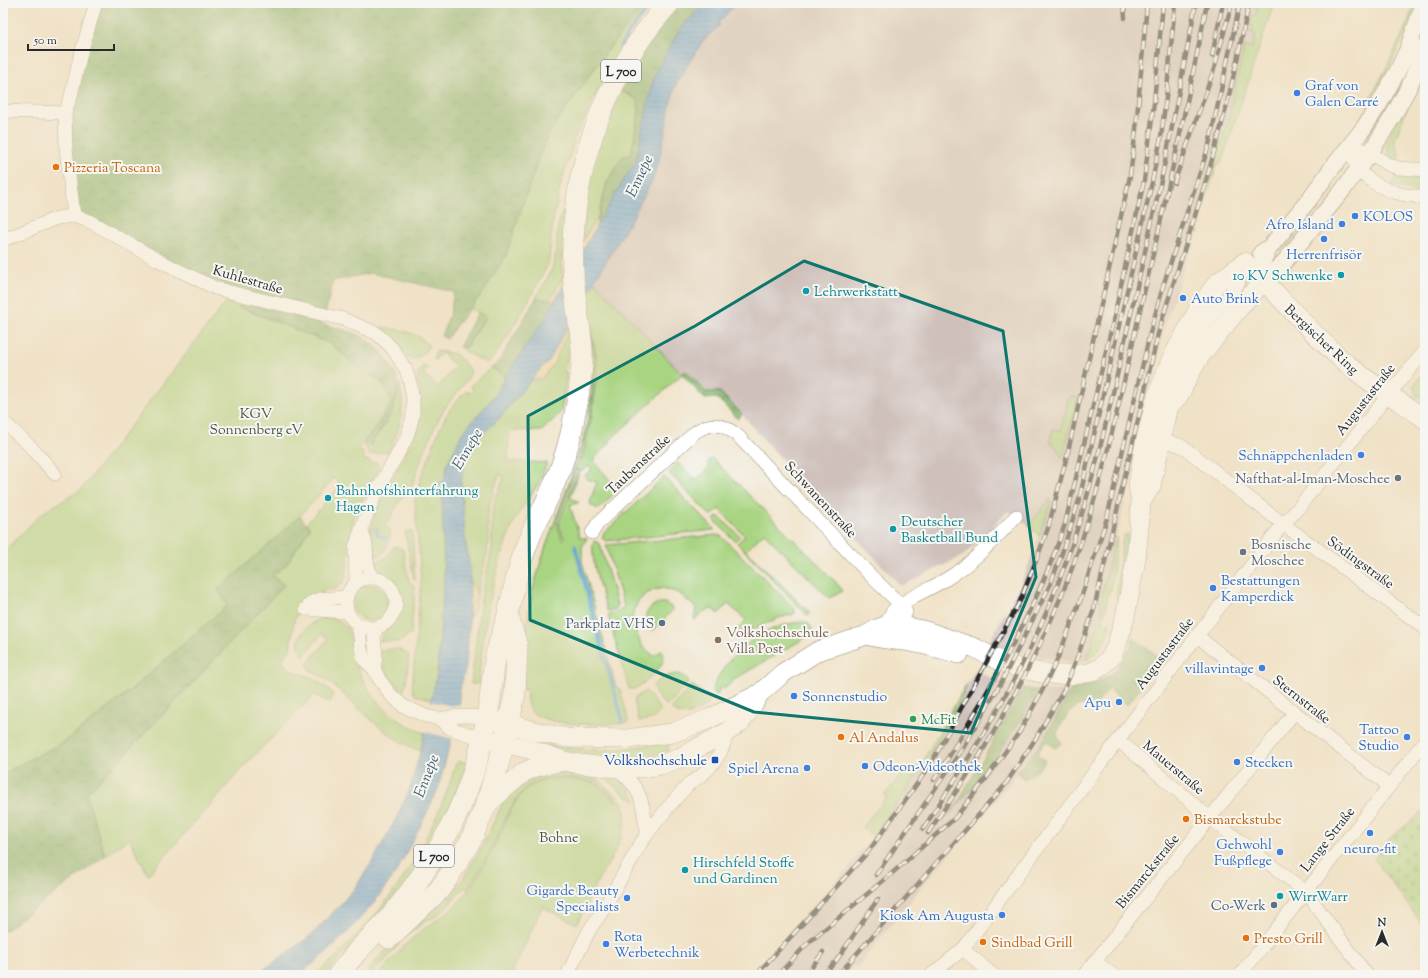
<svg xmlns="http://www.w3.org/2000/svg" width="1428" height="978" viewBox="0 0 1428 978" font-family="'Sorts Mill Goudy',serif">
  <defs>
    <pattern id="forest-crowns" width="20" height="18" patternUnits="userSpaceOnUse"><rect width="20" height="18" fill="#86b66f"/><path d="M2 6a3 3 0 1 1 6 0M12 15a3 3 0 1 1 6 0" fill="none" stroke="#6e945b"/></pattern>
    <pattern id="sand-dots" width="8" height="8" patternUnits="userSpaceOnUse"><rect width="8" height="8" fill="#eeda9e"/><path d="M2 2h.1M6 6h.1" fill="none" stroke="#cb8" stroke-width="1.8" stroke-linecap="round"/></pattern>
    <pattern id="cemetery-stones" width="16" height="16" patternUnits="userSpaceOnUse"><rect width="16" height="16" fill="#a9d481"/><path d="M2 7V4a2 2 0 0 1 4 0v3zM10 15v-3a2 2 0 0 1 4 0v3z" fill="#92b670"/></pattern>
    <pattern id="water-rules" width="6" height="5" patternUnits="userSpaceOnUse"><rect width="6" height="5" fill="#64a2d6"/><path d="M0 2.5h6" fill="none" stroke="#5384ae"/></pattern>
  </defs>
  <rect width="100%" height="100%" fill="#f6f6f2"/>
  <filter id="ink" filterUnits="userSpaceOnUse"><feTurbulence type="fractalNoise" baseFrequency=".025" numOctaves="2"/><feDisplacementMap in="SourceGraphic" scale="8" xChannelSelector="R" yChannelSelector="G"/><feConvolveMatrix kernelMatrix="1 2 1 2 8 2 1 2 1" color-interpolation-filters="sRGB"/></filter>
  <filter id="wash" filterUnits="userSpaceOnUse"><feTurbulence type="fractalNoise" baseFrequency=".012" numOctaves="4" result="noise"/><feDisplacementMap in="SourceGraphic" scale="16" xChannelSelector="R" yChannelSelector="G"/><feGaussianBlur stdDeviation="0.9" result="paint"/><feColorMatrix in="noise" values="0 0 0 0 0 0 0 0 0 0 0 0 0 0 0 0 0 1.4 0 .05"/><feComposite in="paint" operator="in"/></filter>
  <g filter="url(#wash)">
    <rect width="100%" height="100%" fill="#f0e2c6"/>
    <g fill="#cfc0ba" fill-rule="evenodd">
      <path d="M733,3H1253L1252,7L1258,8L1256,16L1251,15L1250,25H1253L1252,31L1255,34L1253,48L1244,47L1228,120L1193,231L1195,232L1163,332L1119,528L1108,568L1100,603L1102,611L1087,660L1082,661H1071L1042,658L988,644L1004,614L1007,615L1014,594L1016,596L1032,556L1038,546L1036,544L1050,503V500L1029,526L1008,511L963,556L901,586L765,441L742,414L720,392H707L686,371L682,374L595,282L652,181L658,165L664,138L671,101L676,84L702,42L720,25L718,23L734,6L732,4ZM1069,396L1078,398L1062,459L1053,430L1061,431Z"/>
      <path d="M975,672L1024,688L934,830L959,803L994,761L1017,727L1038,691L1071,690L1046,736L1029,759L999,797L932,874L857,967L854,965L845,975H752L840,877L880,827L931,754L957,706L966,685Z"/>
    </g>
    <g fill="#a9d481" stroke="#6a8056">
      <path d="M1253,3H1274L1221,164L1218,162L1196,227L1199,233L1193,231L1228,120L1244,47H1253L1255,34L1250,32V31H1252L1253,26L1250,25L1252,15L1256,16L1258,8L1252,7Z"/>
      <path d="M1415,3H1418C1404,39 1387,73 1368,107L1366,105C1385,72 1401,39 1415,3Z"/>
      <path d="M648,5L619,47L620,49L610,65L575,138L560,187L553,221L549,259L547,266C539,281 498,359 487,363L464,351L486,317L470,309L484,291L506,255L539,156L550,131L613,43L644,7Z"/>
      <path d="M1425,16V30L1419,47L1398,96L1370,140L1367,136L1394,94L1407,70Z"/>
      <path d="M621,91L638,100L639,111L631,155L623,156L607,182L597,220L594,222L582,241L592,161Z"/>
      <path d="M1410,101L1395,139C1394,147 1401,152 1399,160C1370,153 1401,115 1410,101Z"/>
      <path d="M1397,176L1425,178V192L1413,191L1391,185Z"/>
      <path d="M1330,186L1333,189L1309,217L1301,230L1282,253L1281,251L1300,229L1314,207Z"/>
      <path d="M562,213H566L562,261L563,277L550,300L536,298C543,285 553,272 555,257C558,243 555,226 562,213Z"/>
      <path d="M595,282L682,374L609,441L610,443L593,460L618,490L598,509L591,505L590,502L597,482L587,479L584,476L592,470L589,466L582,471L580,470L570,498L578,501V503L570,505L580,538H587L582,547V561L616,687L620,689L628,719V722L626,723C604,725 546,727 531,711C526,705 526,697 527,690L522,689C524,655 525,622 533,590C546,535 572,485 585,431C593,398 593,364 590,331L595,355V366L591,415L581,454L557,522L562,539H564L559,523L583,455L592,415L596,376V355L591,330H593L590,317H588L585,299Z"/>
      <path d="M226,302L331,344L364,373L378,378L386,389L392,402L375,429L364,442L370,445L386,423L400,386C405,412 400,430 388,453L386,452L369,455L366,447L362,444L359,447L362,451L365,461L369,460L372,463L377,462L379,469C369,487 357,506 352,527C348,542 350,573 342,584C338,590 330,590 323,590V593L307,598L294,620L290,650L281,661L295,673L303,674L318,681L331,691L333,696L330,702L314,695L245,765L148,875L129,838L105,856L86,794C154,726 218,655 284,585L272,576L286,565L310,528L307,523L341,485L334,478L300,516L219,590L228,605L132,689L67,740L10,770L3,776V553L41,514L82,489Z"/>
      <path d="M569,323C571,340 569,356 564,372L567,373L561,412L542,431L513,430L509,434L508,461L547,463C543,472 540,482 534,490C528,502 518,511 513,524C491,575 484,629 478,684H471L481,598L492,548V513L496,494H498L504,476L499,475L491,499L488,511V543L487,554L477,594L470,580V570L465,536L461,487L463,465L479,437L498,420L530,380C533,380 537,380 540,379C553,373 565,337 569,323Z"/>
      <path d="M382,327C397,330 420,332 429,346C423,353 419,361 409,358C400,347 393,337 381,328Z"/>
      <path d="M437,351L456,354L471,371C471,378 450,400 445,408C429,433 419,468 408,496L404,494L385,527L391,531C388,545 387,557 370,557V534L376,510L416,433L420,409V395L417,376L419,371L423,366L428,368L423,374L438,387L456,366L442,353L435,360L434,355Z"/>
      <path d="M492,367L505,377L494,396L462,433L447,465L442,494L444,579L437,673L432,699L415,695L412,688L421,582L419,549L416,522L415,500L417,491C420,478 425,467 430,455C438,431 446,408 467,391L469,393L472,392L473,388L470,386Z"/>
      <path d="M1420,377L1425,380V401L1416,395L1413,386Z"/>
      <path d="M1069,396L1078,398L1062,459L1058,449L1050,442L1053,429L1061,431Z"/>
      <path d="M712,458L833,579L843,591L829,598L764,533L746,550L807,610L810,614L808,616L737,543L745,536L719,509L711,516L669,473L678,463L696,480L710,466L707,463Z"/>
      <path d="M664,477L714,529V530L606,541L602,538L604,533Z"/>
      <path d="M1050,499L1051,503L1039,536L1029,526Z"/>
      <path d="M718,516L740,536L735,541L714,520Z"/>
      <path d="M412,531L415,580H414L405,532Z"/>
      <path d="M1128,534L1121,593L1119,600L1116,599L1122,541L1124,535Z"/>
      <path d="M717,535L721,536L795,609V613L794,614L778,618L742,634L737,630L746,620L728,604L718,614L714,609C704,609 701,613 695,620L694,619L696,608L679,593L663,588L654,590L644,595L637,603L631,621L642,646L654,656L662,650C663,655 664,659 662,663C659,671 637,692 629,689L608,615L622,610L624,606L606,545Z"/>
      <path d="M1117,537L1111,591L1109,590L1103,623L1110,624C1105,642 1102,649 1087,660L1102,611L1100,604L1112,551Z"/>
      <path d="M594,541L600,544L617,604L616,609L607,611C602,592 589,559 594,541Z"/>
      <path d="M394,546L403,549L409,581L412,585L415,586L411,634L399,642L380,641C384,630 393,625 398,615C403,603 400,589 390,580C382,574 376,572 372,563C383,561 389,556 394,546Z"/>
      <circle cx="370" cy="603" r="18"/>
      <path d="M659,603H665L674,609L652,631C641,620 645,608 659,603Z"/>
      <path d="M323,618L337,619C341,622 347,626 350,632C354,638 354,656 357,665C367,697 393,721 424,733L421,749L418,750C394,741 373,722 354,704C340,691 327,678 310,670L307,664L328,639L322,634L303,656C302,654 300,651 299,648C296,633 311,621 323,618Z"/>
      <path d="M799,622H805L809,624L812,629L810,635L743,674L734,680L724,689L722,687L718,691L719,693L716,695L713,691V688C727,653 762,627 799,622Z"/>
      <path d="M398,649L409,655L406,684L403,692C392,681 380,667 378,650Z"/>
      <path d="M678,674L682,675L689,681L669,704L666,705C660,701 653,692 653,685C661,679 667,675 678,674Z"/>
      <path d="M692,685L711,700C700,711 687,720 672,710V708Z"/>
      <path d="M966,685C965,694 957,707 953,715C930,758 902,798 873,836L862,827L887,797L884,795L907,769L913,775L914,774L923,761Z"/>
      <path d="M646,691L661,710L653,719L639,721L634,701L635,698Z"/>
      <path d="M667,741L669,751C641,759 613,762 584,757C568,755 552,747 537,743C584,752 620,752 667,741Z"/>
      <path d="M459,761L468,763L446,817L407,883L325,975H315C327,966 338,955 348,944C383,910 409,874 430,830C438,813 446,795 452,777C453,771 454,764 459,761Z"/>
      <path d="M551,773H565L596,778L620,799C637,822 610,860 598,880C596,883 595,887 593,891C588,902 582,913 577,924L542,907L517,962L512,969L514,971L511,975H379C390,962 401,948 414,937C431,922 451,913 466,894C479,877 489,856 499,836C505,824 510,809 518,798C530,781 553,776 573,780C579,781 591,781 596,785C604,789 610,797 617,802C614,797 599,783 594,782C589,780 582,780 576,779C524,769 514,800 496,839C487,856 478,874 467,890L464,887L446,908L433,918L427,920L402,940L383,963L382,962L371,975H365L376,961L400,936L416,921L446,901L461,882L482,847L504,800L517,783L521,787L534,778Z"/>
      <path d="M600,773C621,778 624,782 636,800L627,797Z"/>
    </g>
    <g fill="url(#forest-crowns)" stroke="#58704d">
      <path d="M96,3H650L644,7L613,43L550,131L539,156L506,255L484,291L455,327L447,339L441,336L450,314L454,292L371,273L333,281L325,315L250,297L74,216L71,96Z"/>
      <path d="M681,3H705L679,31L662,61L653,81L636,164L628,173L596,227L607,182L623,156L631,155L639,111C639,96 633,97 621,91L642,53L668,18Z"/>
      <path d="M536,298L556,301L543,322L505,377L492,368L500,360Z"/>
      <path d="M246,302L357,334L372,343L382,353L395,373L400,386L394,409L370,446L363,442L375,429L392,402L386,389L378,378L364,373L331,344L238,306Z"/>
      <path d="M478,312L486,317L464,349L459,347Z"/>
      <path d="M686,371L706,392H720L742,414L738,419L717,398L705,399L682,374Z"/>
      <path d="M300,516L310,528L286,565L272,576L284,585C218,655 153,726 86,794L105,856L3,932V776L10,770L67,740L132,689L228,605L218,590Z"/>
      <path d="M1132,637L1163,660L1127,705L1109,689L1096,704C1090,705 1082,704 1077,706C1071,710 1057,728 1057,735C1058,738 1060,741 1062,743L1055,748L1046,741L1037,754L1045,761C1040,770 1033,774 1024,779L1018,773L1046,736L1071,690L1084,685L1093,684L1112,674L1123,659L1132,645Z"/>
      <path d="M1024,688L1038,691C1011,737 983,779 946,818L959,800L995,738L994,736Z"/>
    </g>
    <g fill="url(#sand-dots)" stroke="#8c8264">
      <path d="M597,220L596,227L556,301L550,300L594,222Z"/>
      <path d="M569,323L565,338L554,364L541,379L530,380L542,367L549,361Z"/>
      <path d="M470,580L477,594L474,612L469,617Z"/>
    </g>
    <path fill="url(#cemetery-stones)" stroke="#6a8056" d="M1425,810V928L1374,859L1389,839Z"/>
    <path fill="url(#water-rules)" stroke="#486680" d="M705,3H733L732,4L735,6L718,23L720,25L702,42L676,84L671,101L664,138L658,165L652,181L629,224L569,323L549,361L542,367L498,420L479,437L463,465L461,487L465,536L470,570L469,629L466,667L460,689V701L450,745L438,789L423,821L396,873L373,904L347,933L319,959L298,975H256L309,937L328,918L354,889L374,859L396,818L409,791L421,749L437,673L444,579L442,494L447,465L462,433L494,396L505,377L543,322L596,227L628,173L635,164L653,81L662,60L679,31Z"/>
    <path fill="#f0e2c6" d="M429,701L452,706L460,704L453,739L423,731Z"/>
    <g fill="none" stroke-linecap="round" stroke-linejoin="round">
      <g stroke="#64a2d6" stroke-width="3.5">
        <path d="M620,47L630,31L652,3"/>
        <path d="M435,487L448,479"/>
        <path d="M377,528L376,532L379,535L386,539"/>
        <path d="M575,546L599,638L622,718L621,721"/>
      </g>
    </g>
  </g>
  <g filter="url(#ink)">
    <g fill="none" stroke-linecap="round" stroke-linejoin="round">
      <defs>
        <g id="minor">
          <path d="M3,111L65,113"/>
          <path d="M1351,144C1352,151 1355,166 1359,171C1361,174 1366,177 1369,179C1386,192 1404,196 1425,197"/>
          <path d="M1351,144L1370,153L1389,165L1398,168L1425,170"/>
          <path d="M74,216L66,149L65,113L71,96L81,53L96,3"/>
          <path d="M3,240L57,218L74,216L89,221L158,260L215,288L250,297L343,319L376,333L385,341L392,348L406,370L410,382L413,400V415L410,427L406,439L379,487L365,519L355,547L356,582"/>
          <path d="M1170,387L1177,370L1191,345L1207,322L1238,284L1245,262"/>
          <path d="M3,421L32,448L55,474"/>
          <path d="M1161,439L1182,446L1283,524L1425,628"/>
          <path d="M362,530L366,545L367,561L371,577"/>
          <path d="M592,533L598,523L694,433C711,421 723,423 738,436L873,578L901,605L906,612L900,625L895,630"/>
          <circle cx="371" cy="603" r="25"/>
          <path d="M306,609L312,602L319,599L346,597"/>
          <path d="M306,609L346,612"/>
          <path d="M359,626L361,649L364,660L374,669L379,679L390,694L403,706L426,716L439,719L450,728L482,739"/>
          <path d="M887,631C888,623 888,615 895,609C910,596 931,589 948,578C974,562 996,539 1016,516"/>
          <path d="M1197,636L1389,786"/>
          <path d="M374,669L376,656L374,637L376,628"/>
          <path d="M439,719C456,715 470,715 487,718"/>
          <path d="M1118,740L1210,818L1306,892L1367,975"/>
          <path d="M617,768C628,778 639,789 642,804C645,814 644,823 648,833"/>
          <path d="M963,949L993,975"/>
          <path d="M1095,961L1113,975"/>
          <path d="M567,975L590,929L603,910L641,843C655,822 673,801 690,783C694,780 699,778 703,774C716,762 724,750 727,732"/>
          <path d="M931,975L963,949L1118,740L1197,636L1283,524L1295,512L1389,394L1425,351"/>
          <path d="M1084,975L1294,713"/>
          <path d="M1240,975L1425,741"/>
        </g>
        <g id="tertiary">
          <path d="M1270,247C1262,261 1259,265 1264,281L1285,261L1342,191L1370,153L1393,116L1410,85L1425,46"/>
          <path d="M1261,253L1270,247L1308,201L1332,168L1363,129L1378,106L1397,72L1407,51L1424,3"/>
        </g>
        <g id="secondary">
          <path d="M1141,502L1151,486L1169,406L1179,395L1189,375L1200,356L1242,304L1264,281"/>
          <path d="M867,635C879,639 891,640 904,641C922,644 941,649 959,654"/>
          <path d="M494,720L534,731L567,738L627,739L672,733L709,719L759,694L783,673L818,651L867,635L877,629L888,625H900L926,631L975,648L998,660L1018,668L1041,673L1060,675L1080,674L1092,672L1101,667L1112,656L1117,644L1125,617L1136,559L1139,528L1141,502L1138,485L1145,441L1156,399L1171,360L1199,308L1217,283L1245,262C1277,293 1306,328 1340,358C1365,381 1397,399 1425,419"/>
          <path d="M490,740L529,749L564,761L580,764L617,768H644L661,765L677,759L727,732L741,722L751,708L759,694"/>
          <path d="M486,805L524,772L536,767L564,761"/>
        </g>
        <g id="primary">
          <path d="M389,938L438,891L447,879L471,840L486,805L504,744L515,694L517,646L508,616"/>
          <path d="M338,975C344,968 349,961 355,954C366,941 380,929 391,916C413,890 432,862 448,832C467,797 480,757 487,717C491,698 492,679 495,660C498,644 504,629 508,614C512,596 516,579 521,562C528,536 541,514 552,489C563,465 571,439 575,413C579,393 583,370 582,350C580,323 574,298 573,271C569,174 604,75 669,3"/>
        </g>
      </defs>
      <use href="#minor" stroke="#8e8678" stroke-width="14"/>
      <use href="#tertiary" stroke="#8e8678" stroke-width="18"/>
      <use href="#secondary" stroke="#8e8678" stroke-width="20"/>
      <use href="#primary" stroke="#8e8678" stroke-width="22"/>
      <use href="#minor" stroke="#fff" stroke-width="13"/>
      <use href="#tertiary" stroke="#fff" stroke-width="16"/>
      <use href="#secondary" stroke="#fff" stroke-width="19"/>
      <use href="#primary" stroke="#fff" stroke-width="21"/>
      <defs>
        <g id="rail">
          <path d="M1124,3L1125,18"/>
          <path d="M1212,56L1223,3"/>
          <path d="M1174,183L1214,69L1232,3"/>
          <path d="M934,780C952,753 967,726 983,699C1015,643 1045,585 1065,524L1112,326L1144,181L1154,103L1163,3"/>
          <path d="M923,829C974,751 1024,673 1057,586C1089,505 1107,420 1126,335C1137,285 1149,235 1160,185C1173,125 1184,64 1196,3"/>
          <path d="M928,833C945,807 964,782 980,755C1012,702 1041,647 1064,589C1099,502 1118,407 1139,315C1163,212 1187,108 1207,3"/>
          <path d="M876,875L963,748L1002,681L1050,585L1061,556L1079,500L1152,182L1161,137L1167,90L1175,3"/>
          <path d="M756,975L868,852L929,767L1020,601L1036,561L1048,528L1067,456L1130,176L1136,129L1147,3"/>
          <path d="M778,975L807,944L890,875L955,818L988,776L1020,731L1042,691L1057,660L1080,601L1107,518L1150,333L1164,283L1209,145L1240,3"/>
          <path d="M806,975L823,952"/>
          <path d="M823,975L836,961L878,899"/>
          <path d="M838,975L1005,785L1036,738L1064,690L1076,661L1094,609L1158,334C1176,271 1199,209 1216,145C1230,98 1239,51 1249,3"/>
        </g>
      </defs>
      <use href="#rail" stroke="#2b2b2b" stroke-width="4.5"/>
      <use href="#rail" stroke="#f6f6f2" stroke-width="3" stroke-dasharray="9" stroke-linecap="butt"/>
    </g>
  </g>
  <path d="M0 0H1428V978H0ZM804,261L1003,331L1036,577L971,733L754,712L530,620L528,416L695,326Z" fill="#f0e2c6" fill-opacity=".55" fill-rule="evenodd"/>
  <path fill="none" stroke="#0f766e" stroke-width="3" stroke-linejoin="round" d="M804,261L1003,331L1036,577L971,733L754,712L530,620L528,416L695,326Z"/>
  <g fill="#3f7fe0" stroke="#f6f6f2" stroke-width="1.5">
    <circle cx="1297" cy="93" r="4"/>
    <circle cx="1355" cy="216" r="4"/>
    <circle cx="1342" cy="224" r="4"/>
    <circle cx="1324" cy="239" r="4"/>
    <circle cx="1183" cy="298" r="4"/>
    <circle cx="1361" cy="455" r="4"/>
    <circle cx="1213" cy="588" r="4"/>
    <circle cx="1262" cy="668" r="4"/>
    <circle cx="794" cy="696" r="4"/>
    <circle cx="1119" cy="702" r="4"/>
    <circle cx="1407" cy="737" r="4"/>
    <circle cx="1237" cy="762" r="4"/>
    <circle cx="865" cy="766" r="4"/>
    <circle cx="807" cy="768" r="4"/>
    <circle cx="1370" cy="833" r="4"/>
    <circle cx="1280" cy="852" r="4"/>
    <circle cx="627" cy="898" r="4"/>
    <circle cx="1002" cy="915" r="4"/>
    <circle cx="606" cy="944" r="4"/>
  </g>
  <g fill="#e8710a" stroke="#f6f6f2" stroke-width="1.5">
    <circle cx="56" cy="167" r="4"/>
    <circle cx="841" cy="737" r="4"/>
    <circle cx="1186" cy="819" r="4"/>
    <circle cx="1246" cy="938" r="4"/>
    <circle cx="983" cy="942" r="4"/>
  </g>
  <g fill="#0f9aa8" stroke="#f6f6f2" stroke-width="1.5">
    <circle cx="1341" cy="275" r="4"/>
    <circle cx="806" cy="291" r="4"/>
    <circle cx="328" cy="498" r="4"/>
    <circle cx="893" cy="529" r="4"/>
    <circle cx="685" cy="870" r="4"/>
    <circle cx="1280" cy="896" r="4"/>
  </g>
  <g fill="#6b7280" stroke="#f6f6f2" stroke-width="1.5">
    <circle cx="1398" cy="478" r="4"/>
    <circle cx="1243" cy="552" r="4"/>
  </g>
  <g fill="#5c6f8a" stroke="#f6f6f2" stroke-width="1.5">
    <circle cx="662" cy="623" r="4"/>
    <circle cx="1274" cy="905" r="4"/>
  </g>
  <circle fill="#8d6e63" stroke="#f6f6f2" stroke-width="1.5" cx="718" cy="640" r="4"/>
  <circle fill="#2e9e5b" stroke="#f6f6f2" stroke-width="1.5" cx="913" cy="719" r="4"/>
  <rect fill="#1a4fb4" stroke="#f6f6f2" stroke-width="1.5" x="711" y="756" width="8" height="8" rx="2"/>
  <g text-anchor="middle" stroke-width="4" stroke-linejoin="round" paint-order="stroke">
    <g fill="#f6f6f2" stroke="#686867" stroke-width="1">
      <rect x="601" y="60" width="40" height="22" rx="3"/>
      <rect x="414" y="845" width="40" height="22" rx="3"/>
    </g>
    <g font-size="13" font-weight="bold" fill="#2b2b2b">
      <text x="621" y="76">L 700</text>
      <text x="434" y="861">L 700</text>
    </g>
    <g font-size="14" fill="#366cbe" stroke="#f6f6f2" text-anchor="end">
      <text x="1305" y="90" text-anchor="start">Graf von<tspan x="1305" dy="16">Galen Carré</tspan></text>
      <text x="1363" y="221" text-anchor="start">KOLOS</text>
      <text x="1334" y="229">Afro Island</text>
      <text x="1324" y="259" text-anchor="middle">Herrenfrisör</text>
      <text x="1191" y="303" text-anchor="start">Auto Brink</text>
      <text x="1353" y="460">Schnäppchenladen</text>
      <text x="1221" y="585" text-anchor="start">Bestattungen<tspan x="1221" dy="16">Kamperdick</tspan></text>
      <text x="1254" y="673">villavintage</text>
      <text x="802" y="701" text-anchor="start">Sonnenstudio</text>
      <text x="1111" y="707">Apu</text>
      <text x="1399" y="734">Tattoo<tspan x="1399" dy="16">Studio</tspan></text>
      <text x="1245" y="767" text-anchor="start">Stecken</text>
      <text x="873" y="771" text-anchor="start">Odeon-Videothek</text>
      <text x="799" y="773">Spiel Arena</text>
      <text x="1272" y="849">Gehwohl<tspan x="1272" dy="16">Fußpflege</tspan></text>
      <text x="1370" y="853" text-anchor="middle">neuro-fit</text>
      <text x="619" y="895">Gigarde Beauty<tspan x="619" dy="16">Specialists</tspan></text>
      <text x="994" y="920">Kiosk Am Augusta</text>
      <text x="614" y="941" text-anchor="start">Rota<tspan x="614" dy="16">Werbetechnik</tspan></text>
    </g>
    <g font-size="14" fill="#c56008" stroke="#f6f6f2" text-anchor="start">
      <text x="64" y="172">Pizzeria Toscana</text>
      <text x="849" y="742">Al Andalus</text>
      <text x="1194" y="824">Bismarckstube</text>
      <text x="1254" y="943">Presto Grill</text>
      <text x="991" y="947">Sindbad Grill</text>
    </g>
    <g font-size="14" fill="#0d838f" stroke="#f6f6f2" text-anchor="start">
      <text x="1333" y="280" text-anchor="end">10 KV Schwenke</text>
      <text x="814" y="296">Lehrwerkstatt</text>
      <text x="336" y="495">Bahnhofshinterfahrung<tspan x="336" dy="16">Hagen</tspan></text>
      <text x="901" y="526">Deutscher<tspan x="901" dy="16">Basketball Bund</tspan></text>
      <text x="693" y="867">Hirschfeld Stoffe<tspan x="693" dy="16">und Gardinen</tspan></text>
      <text x="1288" y="901">WirrWarr</text>
    </g>
    <g font-size="14" fill="#2b2b2b" stroke="#f6f6f2">
      <text transform="translate(248 279) rotate(16)" y="5">Kuhlestraße</text>
      <text transform="translate(1322 339) rotate(43)" y="5">Bergischer Ring</text>
      <text transform="translate(1365 399) rotate(-52)" y="5">Augustastraße</text>
      <text transform="translate(638 464) rotate(-43)" y="5">Taubenstraße</text>
      <text transform="translate(821 499) rotate(47)" y="5">Schwanenstraße</text>
      <text transform="translate(1361 562) rotate(36)" y="5">Södingstraße</text>
      <text transform="translate(1164 653) rotate(-53)" y="5">Augustastraße</text>
      <text transform="translate(1302 699) rotate(38)" y="5">Sternstraße</text>
      <text transform="translate(1174 767) rotate(40)" y="5">Mauerstraße</text>
      <text transform="translate(1327 839) rotate(-52)" y="5">Lange Straße</text>
      <text transform="translate(1147 871) rotate(-51)" y="5">Bismarckstraße</text>
    </g>
    <g font-size="14" fill="#4a5540" stroke="#f6f6f2">
      <text x="256" y="418">KGV<tspan x="256" dy="16">Sonnenberg eV</tspan></text>
      <text x="559" y="842">Bohne</text>
    </g>
    <g font-size="14" fill="#5b616d" stroke="#f6f6f2" text-anchor="end">
      <text x="1390" y="483">Nafthat-al-Iman-Moschee</text>
      <text x="1251" y="549" text-anchor="start">Bosnische<tspan x="1251" dy="16">Moschee</tspan></text>
    </g>
    <g font-size="14" fill="#4e5e75" stroke="#f6f6f2" text-anchor="end">
      <text x="654" y="628">Parkplatz VHS</text>
      <text x="1266" y="910">Co-Werk</text>
    </g>
    <g font-size="14" fill="#785e54" stroke="#f6f6f2" text-anchor="start">
      <text x="726" y="637">Volkshochschule<tspan x="726" dy="16">Villa Post</tspan></text>
    </g>
    <g font-size="14" fill="#27864d" stroke="#f6f6f2" text-anchor="start">
      <text x="921" y="724">McFit</text>
    </g>
    <g font-size="14" fill="#164399" stroke="#f6f6f2" text-anchor="end">
      <text x="707" y="765">Volkshochschule</text>
    </g>
    <g font-size="15" font-style="italic" fill="#425b6f" stroke="#f6f6f2">
      <text transform="translate(639 176) rotate(-65)" y="5">Ennepe</text>
      <text transform="translate(467 449) rotate(-59)" y="5">Ennepe</text>
      <text transform="translate(426 776) rotate(-69)" y="5">Ennepe</text>
    </g>
  </g>
  <rect width="1428" height="978" fill="none" stroke="#f6f6f2" stroke-width="16"/>
  <g transform="translate(1382 932)" stroke="#f6f6f2" stroke-width="3" paint-order="stroke">
  <path d="M0-3L7 15L0 10L-7 15Z" fill="#2b2b2b"/>
  <text y="-6" font-size="11" font-weight="bold" text-anchor="middle" fill="#2b2b2b">N</text>
  </g>
  <path d="M28 44v6h86v-6" fill="none" stroke="#2b2b2b" stroke-width="2"/>
  <text x="34" y="44" font-size="12" fill="#2b2b2b" stroke="#f6f6f2" stroke-width="3" paint-order="stroke">50 m</text>
</svg>
